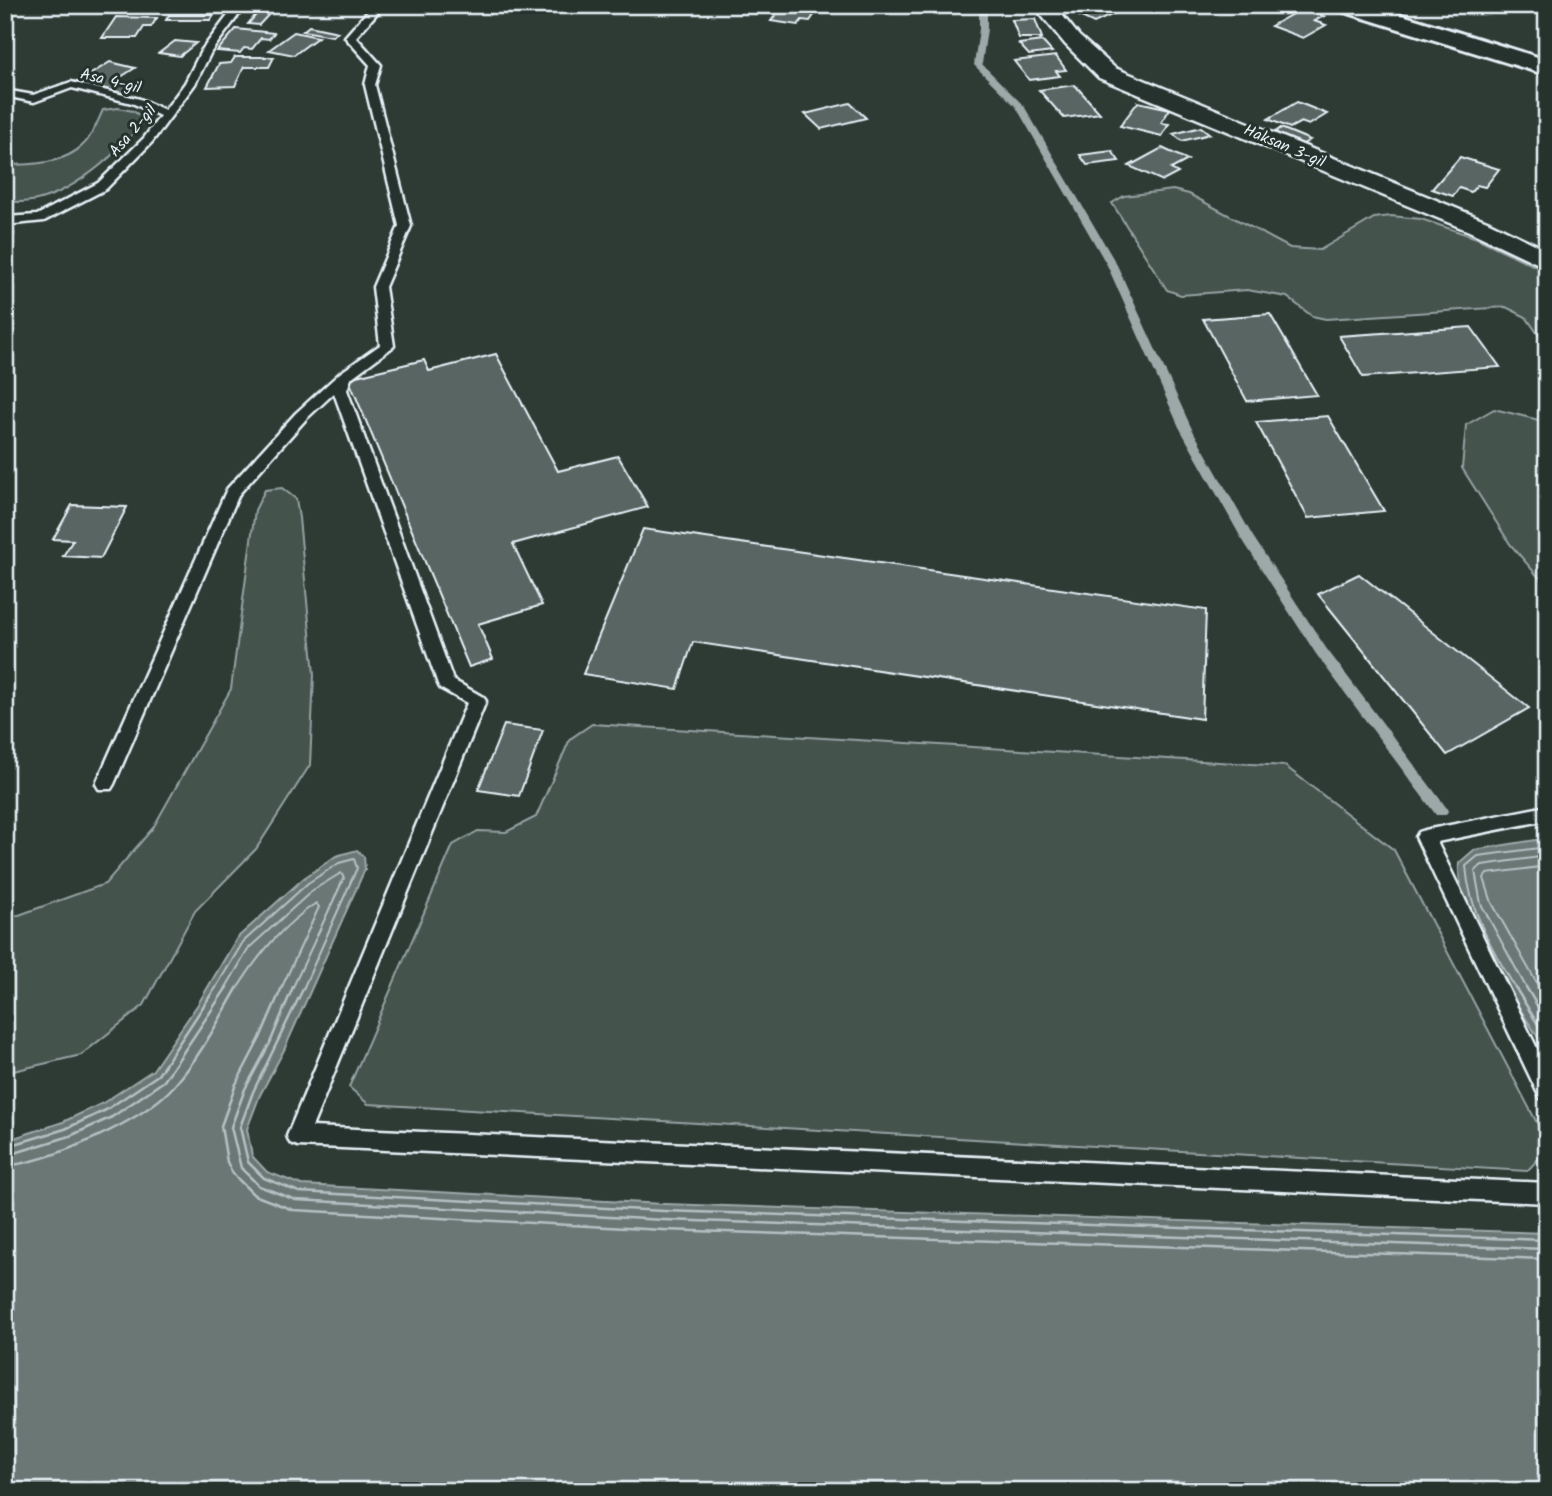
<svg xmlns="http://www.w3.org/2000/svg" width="1552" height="1496" viewBox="0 0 1552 1496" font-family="Kalam,sans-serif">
  <rect width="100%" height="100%" fill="#2e3b35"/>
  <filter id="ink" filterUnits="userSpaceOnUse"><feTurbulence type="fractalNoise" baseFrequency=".0143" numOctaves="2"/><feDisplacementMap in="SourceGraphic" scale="14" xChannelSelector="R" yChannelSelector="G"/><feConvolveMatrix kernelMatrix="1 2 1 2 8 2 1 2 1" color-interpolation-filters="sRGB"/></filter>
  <g filter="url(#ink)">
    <g fill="#45524e" stroke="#96a2a3" stroke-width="2">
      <path d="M118,108L133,111L145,119C118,155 54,213 5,200V165C31,165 65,164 84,144C93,136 98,120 103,110Z"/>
      <path d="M1173,190L1189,194L1290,248L1320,250L1374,218L1391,216L1421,219L1477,238L1547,272V347L1526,317L1506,307L1326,319L1312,316L1287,297L1247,290L1181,295L1167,290L1112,203L1124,196Z"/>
      <path d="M1494,409L1547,422V587L1510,544L1462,468L1466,425Z"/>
      <path d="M282,488L296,499L299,518L314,674L310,765L256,849L195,911L144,1005L81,1055L5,1073V916L19,915L105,884L153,828L231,689L255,510L265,490Z"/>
      <path d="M592,724L1285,766L1394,850L1547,1142V1150L1527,1171L368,1104L349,1087L453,845L478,831L506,832L536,817L570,739Z"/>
    </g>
    <g fill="#6b7775" stroke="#9da8a9" stroke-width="2">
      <path d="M1536,840H1547V1052C1518,1004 1455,918 1459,863L1474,850Z"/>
      <path d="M357,850L364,857L365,869L284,1050L260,1095L247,1129L252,1156L267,1172L302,1185L664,1204L1547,1233V1491H5V1141L63,1122L103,1103L153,1070L198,1004L237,938L304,878L336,856Z"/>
    </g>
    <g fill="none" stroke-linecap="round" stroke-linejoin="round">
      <g stroke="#b6c0c4" stroke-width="2">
        <path d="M215,989L243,942L308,883L339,863L354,859L357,868L303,989"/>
        <path d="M225,989L249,948L313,890L341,873L344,878L292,989"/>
        <path d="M237,989C259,954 282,926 316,903L319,907L281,989"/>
        <path d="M1516,989C1493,951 1469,911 1466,866L1478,856L1547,847"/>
        <path d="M1527,989L1481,904L1475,871L1482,865L1547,856"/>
        <path d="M1540,989L1492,903L1484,878L1487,874L1547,866"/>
      </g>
      <g stroke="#b6c0c4" stroke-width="2.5">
        <path d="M282,987L260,1038L236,1084L221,1126L227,1162L233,1174L254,1195L293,1210L663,1230L1547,1259"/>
        <path d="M293,987L270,1043L245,1089L231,1127L241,1168L259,1186L296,1200L664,1220L1547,1249"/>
        <path d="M304,987L253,1092L240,1127L248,1162L264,1178L299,1192L664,1211L1547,1240"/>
        <path d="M1515,987L1547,1039"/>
        <path d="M1526,987L1547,1022"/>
        <path d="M1539,987L1547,1001"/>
        <path d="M5,1147L65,1129L106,1110L158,1075L216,987"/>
        <path d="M5,1156L70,1136L112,1117L164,1081L227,987"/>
        <path d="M5,1166C52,1161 142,1122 174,1086C200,1057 218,1021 238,987"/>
      </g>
      <path fill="#9da8a9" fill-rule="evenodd" d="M979,5H987V29L982,64L1024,106L1117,265L1191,427L1252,535L1326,648L1446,807L1448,811L1446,815H1436L1316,654L1240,536L1179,427L1107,265L1016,107L974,65L979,29Z"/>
    </g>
    <g fill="#596563" stroke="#e8f1f8" stroke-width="2">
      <path d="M185,5H217L215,10H183Z"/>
      <path d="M783,5H821L810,21L802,20L798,25L771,21Z"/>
      <path d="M1073,5H1098L1116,13L1094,23L1064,9Z"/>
      <path d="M1303,8L1324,16L1314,21L1326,25L1303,38L1271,26Z"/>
      <path d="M260,10L272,11L259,25L248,24Z"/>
      <path d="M169,15H214L211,20H166Z"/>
      <path d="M116,17L157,18L151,27H144L137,38H102Z"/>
      <path d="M1035,19L1042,38H1019L1012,20Z"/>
      <path d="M309,26L338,32L332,36L303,31Z"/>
      <path d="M236,29L274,33L269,39L261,38L252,49L244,48L240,53L217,51Z"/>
      <path d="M294,32L318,37L294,55L269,50Z"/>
      <path d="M175,41L196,43L180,56L159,53Z"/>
      <path d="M1042,41L1052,52L1029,55L1019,44Z"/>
      <path d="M1056,56L1066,70L1056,71L1060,76L1029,80L1014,61Z"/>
      <path d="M235,57H274L269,67H244L235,86L207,87L219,64L231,63Z"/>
      <path d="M110,62L135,68L113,82L135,87L125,94L78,82Z"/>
      <path d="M1075,85L1100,113L1064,118L1039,90Z"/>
      <path d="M1138,102L1170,109L1161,123L1169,124L1162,136L1120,126Z"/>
      <path d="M1297,102L1327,114L1309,125L1301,122L1290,128L1268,119Z"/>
      <path d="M850,103L866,118L821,129L805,114Z"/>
      <path d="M1201,127L1210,134L1182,141L1173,134Z"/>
      <path d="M1281,128L1310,140L1303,144L1274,133Z"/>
      <path d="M1162,148L1188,160L1171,169L1178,173L1163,181L1129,166Z"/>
      <path d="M1112,151L1119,161L1087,165L1080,155Z"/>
      <path d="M1460,157L1499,169L1485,187L1477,185L1471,192L1459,188L1453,196L1432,189Z"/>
      <path d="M14,234L5,272V235Z"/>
      <path d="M1270,314L1317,395L1247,401L1203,319Z"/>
      <path d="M1471,327L1500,367L1363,377L1339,336Z"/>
      <path d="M496,354L558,471L618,456L648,507L513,544L542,605L478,624L493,659L469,667L348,378L424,360L429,371Z"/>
      <path d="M1328,416L1384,511L1308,518L1256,422Z"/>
      <path d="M72,505L127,507L101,558L63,556L73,540L53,539Z"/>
      <path d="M643,529L1206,610L1202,719L693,642L677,689L583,674Z"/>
      <path d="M1359,574L1529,708L1447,755L1318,594Z"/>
      <path d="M504,725L543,730L519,796L478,790Z"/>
    </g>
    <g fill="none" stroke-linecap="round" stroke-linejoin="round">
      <defs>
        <g id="service">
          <path d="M236,5H246L211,52L195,84L152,142L106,189L44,221L5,225V217L37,215L98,183L144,138L160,116L132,103L72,88L34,102L5,96V90L33,95L71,82L140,99L165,110L185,83L201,51Z"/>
          <path d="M373,5H384L356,37L381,65L375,85L411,226L385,287L394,346L351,378L347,390L453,680L483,697L486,701L312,1127L1547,1183V1203L298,1146L290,1143L287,1136L467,703L440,688L438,684L334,393L306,419L239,494L114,784L111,789H99L96,784L227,489L296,413L340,373L380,345L373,287L399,226L365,85L370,65L345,37Z"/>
          <path d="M1547,806V820L1437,842L1547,1069V1100L1540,1098L1416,837L1419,832L1425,830Z"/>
        </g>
        <path id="minor" d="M1033,5H1054L1079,36L1115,68L1487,221L1547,250V268L1469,231L1099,78L1065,44Z"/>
        <path id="secondary" d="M1335,5H1370L1547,60V75L1338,10Z"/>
      </defs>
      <use href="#service" stroke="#e8f1f8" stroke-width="5"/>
      <use href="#minor" stroke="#e8f1f8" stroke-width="5"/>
      <use href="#secondary" stroke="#e8f1f8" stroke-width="6"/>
      <use href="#service" fill="#26332d" fill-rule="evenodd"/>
      <use href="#minor" fill="#26332d" fill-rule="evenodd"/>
      <use href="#secondary" fill="#26332d" fill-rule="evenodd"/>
    </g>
  </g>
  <g text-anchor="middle" stroke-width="6" stroke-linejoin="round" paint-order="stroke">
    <g font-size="16" fill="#e8f1f8" stroke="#26332d">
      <text transform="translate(111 80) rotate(14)" y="6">Asa 4-gil</text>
      <text transform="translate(132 130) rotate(-49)" y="6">Asa 2-gil</text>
      <text transform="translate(1285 145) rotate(23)" y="6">Haksan 3-gil</text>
    </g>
  </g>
  <rect width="1552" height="1496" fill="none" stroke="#26332d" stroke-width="28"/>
  <rect x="14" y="14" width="1524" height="1468" fill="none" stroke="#e8f1f8" stroke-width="2.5" filter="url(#ink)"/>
</svg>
